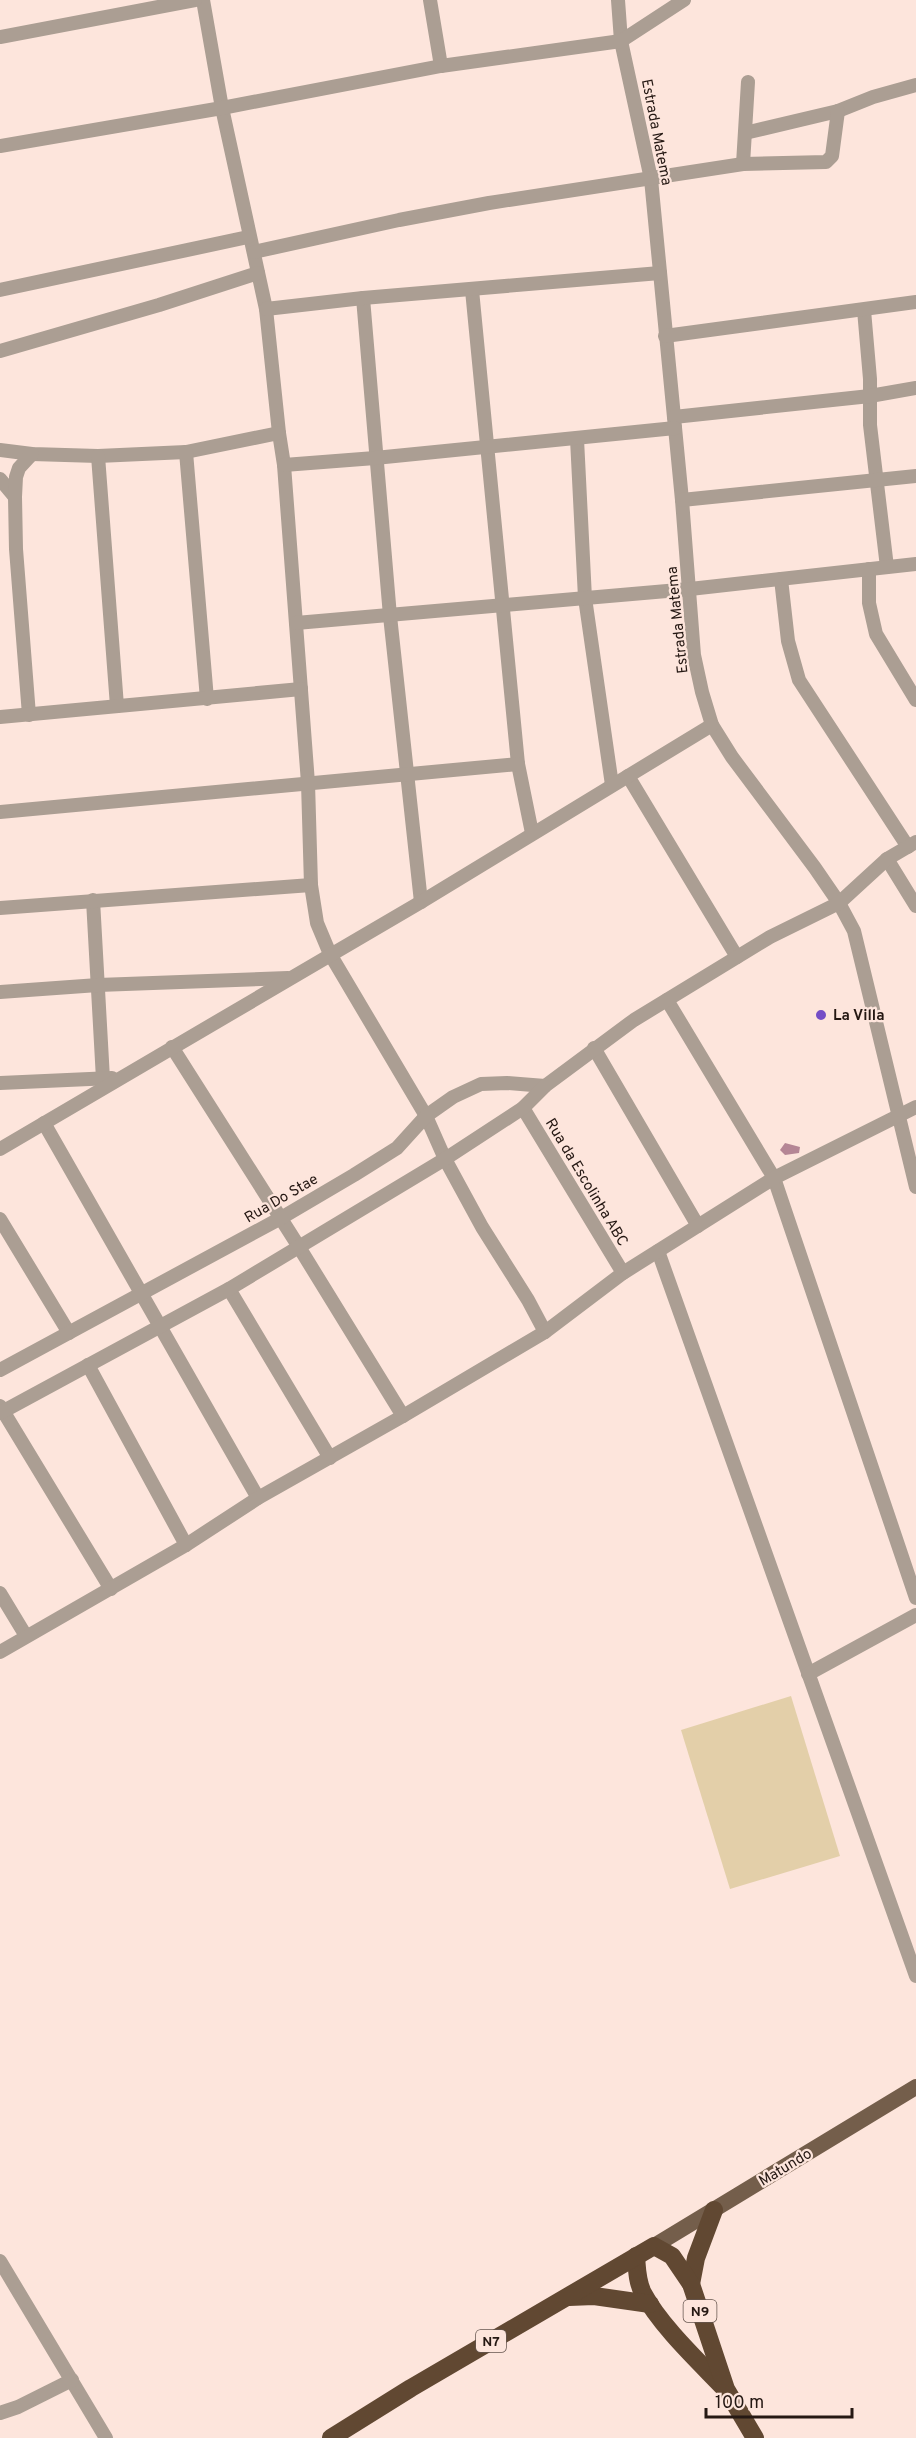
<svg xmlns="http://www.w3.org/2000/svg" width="916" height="2438" viewBox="0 0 916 2438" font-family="Overpass,sans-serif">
  <defs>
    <pattern id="water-ripples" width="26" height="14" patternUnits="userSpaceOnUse" patternTransform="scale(1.5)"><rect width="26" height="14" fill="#b58695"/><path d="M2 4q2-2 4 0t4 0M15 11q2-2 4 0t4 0" fill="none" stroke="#936d78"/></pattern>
  </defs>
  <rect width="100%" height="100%" fill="#fde5dc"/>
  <path fill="#e3cfa9" d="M791,1696L840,1856L730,1889L681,1730Z"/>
  <path fill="url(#water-ripples)" d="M785,1143L800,1147L799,1153L785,1155L780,1150Z"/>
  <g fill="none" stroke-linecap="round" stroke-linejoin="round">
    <g stroke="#ab9e93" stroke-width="14">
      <path d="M203,0L222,108L266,309L279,433L284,465L308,783L311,885L317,923L330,954L426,1116L445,1159L482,1227L528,1300L545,1332"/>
      <path d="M430,0L441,66"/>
      <path d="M618,0L621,41L651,179L682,500L694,655L702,692L712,725L732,757L815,868L839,903L854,931L916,1187"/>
      <path d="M0,37L195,0"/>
      <path d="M745,133L838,111L873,97L916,85"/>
      <path d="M0,146L222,108L441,66L621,41L684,0"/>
      <path d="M743,164L748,82"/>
      <path d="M254,252L399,220L489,203L743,164L826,162L832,156L838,111"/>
      <path d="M0,290L248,237"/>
      <path d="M472,290L518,764L532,833"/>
      <path d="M363,298L390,616L421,902"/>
      <path d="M266,309L363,298L660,273"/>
      <path d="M864,310L870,379V425L887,567"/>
      <path d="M665,336L916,302"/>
      <path d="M0,351L159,305L258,273"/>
      <path d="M674,417L870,396L916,388"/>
      <path d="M577,439L585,598L612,785"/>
      <path d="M0,450L32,454L98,456L186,452L279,433"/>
      <path d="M186,452L207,699"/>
      <path d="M98,456L117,706"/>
      <path d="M284,465L375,458L675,428"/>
      <path d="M0,479L15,497"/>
      <path d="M682,500L916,476"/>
      <path d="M869,569V603L876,634L916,700"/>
      <path d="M781,579L788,641L799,680L908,847"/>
      <path d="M296,623L690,589L916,564"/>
      <path d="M29,715L16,549L15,497L16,477L19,468L32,454"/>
      <path d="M0,717L301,689"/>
      <path d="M628,776L737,957"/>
      <path d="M0,812L518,764"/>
      <path d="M887,859L916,906"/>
      <path d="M93,900L103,1079"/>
      <path d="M0,908L311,885"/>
      <path d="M0,992L98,985L288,978"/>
      <path d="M667,1000L774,1178L916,1598"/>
      <path d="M172,1047L299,1247L403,1416"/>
      <path d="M594,1048L698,1226"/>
      <path d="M0,1083L112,1078"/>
      <path d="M523,1108L623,1273"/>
      <path d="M44,1123L258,1498"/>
      <path d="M0,1149L421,902L712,725"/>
      <path d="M0,1219L69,1333"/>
      <path d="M658,1251L916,1976"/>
      <path d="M229,1289L330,1458"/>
      <path d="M88,1365L186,1545"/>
      <path d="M0,1370L281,1218L354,1175L397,1148L426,1116L453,1097L481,1084L507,1083L545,1086"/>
      <path d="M0,1406L111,1589"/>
      <path d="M0,1413L229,1289L445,1159L523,1108L545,1086L634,1020L770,937L839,903L887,859L916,842"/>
      <path d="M0,1593L26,1636"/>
      <path d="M0,1652L186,1545L258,1498L403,1416L545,1332L623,1273L774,1178L916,1107"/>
      <path d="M808,1674L916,1615"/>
      <path d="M0,2261L106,2438"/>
      <path d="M0,2413L18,2407L72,2380"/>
    </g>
    <path stroke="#745e4b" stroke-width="16" d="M654,2246L916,2087"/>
    <g stroke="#614832" stroke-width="18">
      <path d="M636,2256C637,2269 637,2282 643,2293C660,2325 697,2360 722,2386"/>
      <path d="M691,2284L696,2258L714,2210"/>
      <path d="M569,2297L594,2296L650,2304"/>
      <path d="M331,2438L411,2388L654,2246L672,2256L691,2284L726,2389L755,2438"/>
    </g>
  </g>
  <circle fill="#744dc6" stroke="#fde5dc" stroke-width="2" cx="821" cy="1015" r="6"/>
  <g text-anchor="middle" stroke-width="4.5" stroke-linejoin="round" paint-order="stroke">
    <g fill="#fde5dc" stroke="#66564f" stroke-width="1.5">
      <rect x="683.5" y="2300" width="33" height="22" rx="4.5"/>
      <rect x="476" y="2330" width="30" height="22" rx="4.5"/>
    </g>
    <g font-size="14" font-weight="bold" fill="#251813">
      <text x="700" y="2316">N9</text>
      <text x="491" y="2346">N7</text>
    </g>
    <g font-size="15" fill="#251813" stroke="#fde5dc">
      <text transform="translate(657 132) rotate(79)" y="5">Estrada Matema</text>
      <text transform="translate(677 620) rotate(-96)" y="5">Estrada Matema</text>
      <text transform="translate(587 1182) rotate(59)" y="5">Rua da Escolinha ABC</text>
      <text transform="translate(281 1198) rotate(-30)" y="5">Rua Do Stae</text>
      <text transform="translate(785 2167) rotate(-31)" y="5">Matundo</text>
    </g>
    <g font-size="15" font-weight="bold" fill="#251813" stroke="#fde5dc" text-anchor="start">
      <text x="833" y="1020">La Villa</text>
    </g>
  </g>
  <path d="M706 2408v9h146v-9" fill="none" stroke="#251813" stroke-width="3"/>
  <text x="715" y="2408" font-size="18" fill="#251813" stroke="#fde5dc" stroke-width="4.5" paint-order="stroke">100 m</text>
</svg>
